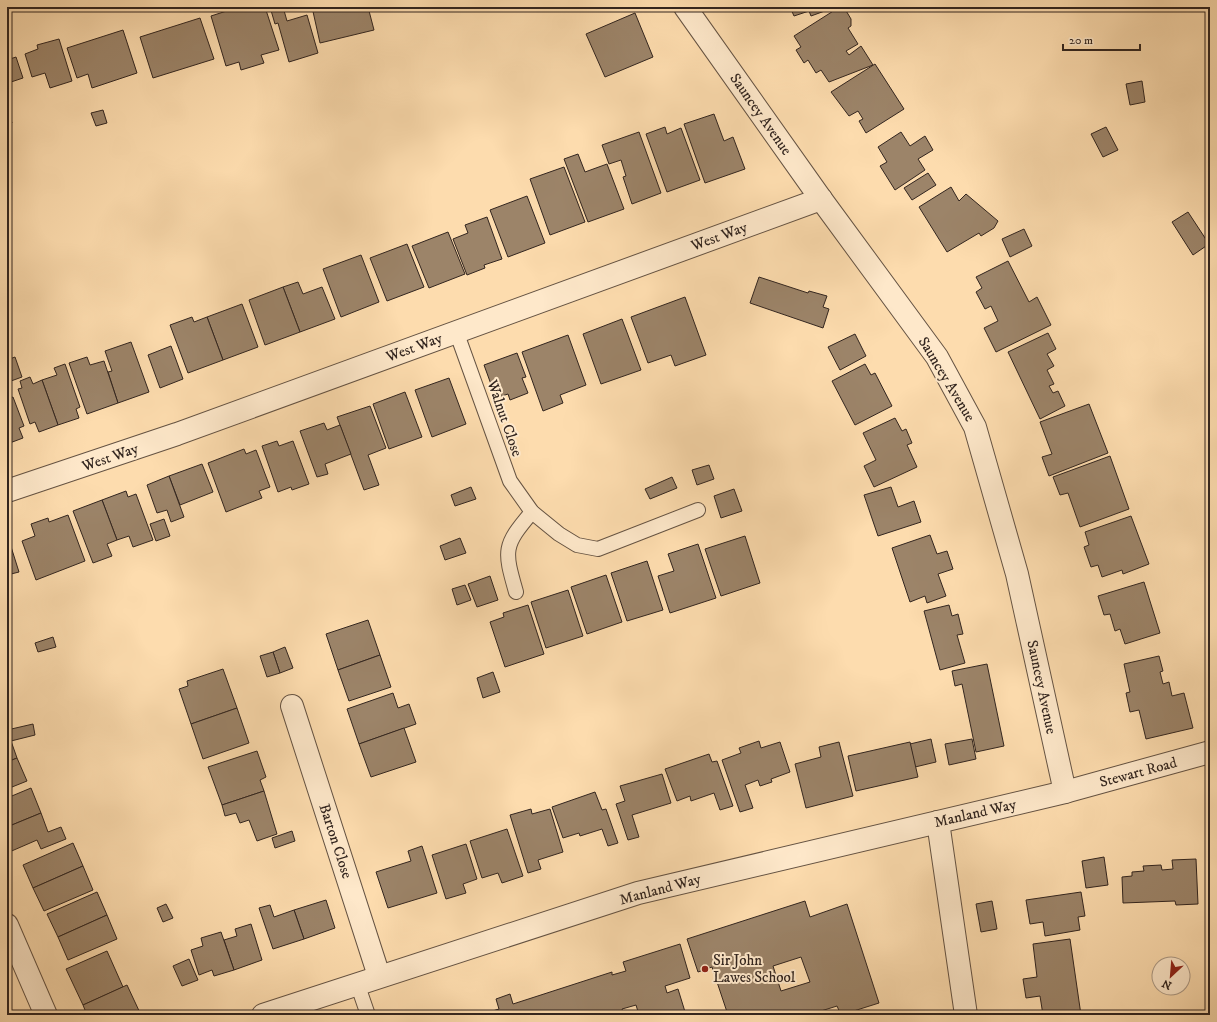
<svg xmlns="http://www.w3.org/2000/svg" width="1217" height="1022" viewBox="0 0 1217 1022" font-family="'IM FELL DW Pica',serif">
  <rect width="100%" height="100%" fill="#fddcae"/>
  <filter id="stains"><feTurbulence type="fractalNoise" baseFrequency=".005" numOctaves="4"/><feColorMatrix values="0 0 0 0 .2 0 0 0 0 .09 0 0 0 0 .02 0 0 0 .5 -.17"/></filter>
  <radialGradient id="worn" r=".72"><stop offset=".6" stop-color="#630" stop-opacity="0"/><stop offset="1" stop-color="#630" stop-opacity=".3"/></radialGradient>
  <g fill="#9c8469" stroke="#32251f" fill-rule="evenodd">
    <path d="M239,7H265L279,50L261,55L264,63L241,70L239,62L226,66L211,16Z"/>
    <path d="M270,7H283L287,21L307,15L318,53L289,62L278,23L275,24Z"/>
    <path d="M312,7H368L374,30L320,43Z"/>
    <path d="M374,7H385L386,8L375,11Z"/>
    <path d="M790,7H832L833,8L811,16L809,11L794,16Z"/>
    <path d="M838,8L845,9L851,19V26L848,28L858,44L846,51L849,55L861,46L873,65L829,82L821,70L816,73L808,60L804,63L796,50L801,47L794,36Z"/>
    <path d="M635,13L653,57L605,77L586,34Z"/>
    <path d="M200,18L214,59L153,78L140,37Z"/>
    <path d="M123,30L137,73L92,88L88,74L77,78L67,48Z"/>
    <path d="M59,39L72,81L50,88L45,73L32,77L25,54L38,49L37,45Z"/>
    <path d="M16,57L23,78L11,82L7,71V60Z"/>
    <path d="M875,64L904,109L866,133L859,121L863,119L858,111L849,116L831,92Z"/>
    <path d="M1142,81L1145,102L1130,105L1126,84Z"/>
    <path d="M7,107L12,123L7,124Z"/>
    <path d="M103,110L107,123L96,126L91,113Z"/>
    <path d="M714,114L724,141L733,137L745,169L705,183L684,124Z"/>
    <path d="M665,127L667,134L681,128L700,180L667,192L646,134Z"/>
    <path d="M1106,127L1118,150L1103,157L1091,134Z"/>
    <path d="M639,132L661,193L632,204L623,177L626,176L621,160L609,164L602,145Z"/>
    <path d="M901,132L910,146L925,136L933,150L918,159L925,170L895,190L880,166L887,162L878,147Z"/>
    <path d="M578,154L585,172L607,164L624,209L588,222L564,159Z"/>
    <path d="M564,167L585,222L550,235L530,179Z"/>
    <path d="M928,173L936,185L912,200L904,188Z"/>
    <path d="M951,187L959,201L966,194L998,221L994,228L981,236L979,233L947,252L919,207Z"/>
    <path d="M527,196L545,243L508,257L490,210Z"/>
    <path d="M1188,212L1209,244L1193,255L1172,222Z"/>
    <path d="M487,217L502,259L484,265L485,268L467,275L453,239L468,233L465,225Z"/>
    <path d="M1024,229L1032,246L1010,257L1002,239Z"/>
    <path d="M448,232L465,274L429,288L412,246Z"/>
    <path d="M407,244L424,287L387,301L370,258Z"/>
    <path d="M361,255L379,302L341,317L323,269Z"/>
    <path d="M1008,261L1029,302L1037,297L1051,325L996,352L984,328L998,321L991,306L985,309L976,292L982,288L976,277Z"/>
    <path d="M759,277L808,293L809,291L827,296L823,307L829,309L823,328L750,303Z"/>
    <path d="M298,282L303,294L322,287L335,319L300,332L283,287Z"/>
    <path d="M283,287L300,332L265,345L249,300Z"/>
    <path d="M685,297L706,355L675,366L671,355L648,363L631,317Z"/>
    <path d="M242,304L258,347L223,360L207,317Z"/>
    <path d="M192,317L194,322L207,317L223,360L188,373L170,325Z"/>
    <path d="M622,319L641,370L601,384L583,334Z"/>
    <path d="M1048,333L1056,349L1047,354L1054,366L1047,370L1054,384L1049,386L1053,393L1058,391L1065,406L1040,419L1008,352Z"/>
    <path d="M855,334L866,356L840,370L828,347Z"/>
    <path d="M568,335L586,385L560,395L563,403L543,411L522,352Z"/>
    <path d="M131,342L149,392L118,403L108,372L112,371L105,351Z"/>
    <path d="M171,346L183,379L160,388L148,355Z"/>
    <path d="M517,353L526,377L522,378L528,393L510,400L508,394L496,398L484,365Z"/>
    <path d="M15,357L22,377L11,381L7,370V360Z"/>
    <path d="M87,357L90,365L104,361L118,403L87,414L69,363Z"/>
    <path d="M65,364L80,407L76,409L79,418L58,425L42,380L57,375L54,368Z"/>
    <path d="M865,364L871,375L875,373L892,406L855,425L832,381Z"/>
    <path d="M30,377L33,384L42,380L58,425L39,432L35,422L30,424L18,389L22,388L20,381Z"/>
    <path d="M449,378L466,424L432,437L415,390Z"/>
    <path d="M405,392L422,437L389,449L373,404Z"/>
    <path d="M13,397L24,426L19,428L23,438L7,444V399Z"/>
    <path d="M1089,404L1108,453L1049,476L1042,457L1052,454L1040,422Z"/>
    <path d="M370,406L386,448L368,455L379,485L364,490L337,417Z"/>
    <path d="M895,418L902,431L906,429L912,443L907,445L917,467L874,487L864,466L876,460L863,433Z"/>
    <path d="M324,423L327,430L340,425L351,454L325,464L328,474L317,477L300,431Z"/>
    <path d="M277,441L279,446L293,441L309,484L292,490L291,487L278,492L262,446Z"/>
    <path d="M244,449L246,454L256,450L270,487L259,491L262,498L226,512L208,463Z"/>
    <path d="M1110,456L1129,509L1080,527L1068,493L1060,495L1053,477Z"/>
    <path d="M202,464L213,492L180,505L169,476Z"/>
    <path d="M709,465L714,479L697,485L692,470Z"/>
    <path d="M169,476L184,517L171,522L167,510L157,513L147,485Z"/>
    <path d="M672,477L677,488L650,499L645,489Z"/>
    <path d="M471,487L476,499L455,506L451,495Z"/>
    <path d="M891,487L898,507L914,501L921,522L878,536L864,495Z"/>
    <path d="M734,489L742,511L721,518L714,496Z"/>
    <path d="M126,491L128,497L136,494L153,540L133,547L129,536L117,540L102,500Z"/>
    <path d="M102,500L117,540L107,544L112,556L93,563L73,511Z"/>
    <path d="M68,515L85,561L36,580L22,541L35,536L31,524L48,518L49,522Z"/>
    <path d="M1131,516L1149,564L1123,574L1122,570L1102,577L1098,565L1091,567L1084,547L1089,545L1085,532Z"/>
    <path d="M164,519L170,536L156,541L150,524Z"/>
    <path d="M7,534L19,572L7,575Z"/>
    <path d="M930,535L937,554L947,551L953,569L938,574L946,596L927,603L925,596L910,602L892,548Z"/>
    <path d="M745,536L760,583L721,596L705,549Z"/>
    <path d="M460,538L466,553L445,560L440,546Z"/>
    <path d="M698,544L716,598L670,613L658,576L674,571L668,554Z"/>
    <path d="M647,561L663,610L627,621L611,573Z"/>
    <path d="M606,575L622,622L587,634L571,587Z"/>
    <path d="M490,576L498,600L477,607L468,584Z"/>
    <path d="M1144,582L1160,633L1125,644L1120,629L1115,631L1110,614L1104,615L1098,596Z"/>
    <path d="M465,585L471,600L457,605L452,589Z"/>
    <path d="M568,590L583,636L546,648L531,602Z"/>
    <path d="M528,605L544,654L505,667L490,622L504,617L503,613Z"/>
    <path d="M949,605L952,616L958,614L963,634L957,635L965,663L940,670L924,611Z"/>
    <path d="M368,620L380,655L338,670L326,634Z"/>
    <path d="M53,637L56,647L38,652L35,643Z"/>
    <path d="M285,647L293,668L280,673L273,652Z"/>
    <path d="M273,652L280,673L267,677L260,656Z"/>
    <path d="M380,655L391,687L349,701L338,670Z"/>
    <path d="M1159,656L1163,671L1160,672L1163,684L1169,682L1172,696L1184,693L1193,728L1146,739L1139,710L1130,712L1126,693L1130,692L1124,664Z"/>
    <path d="M987,664L1004,746L976,752L962,684L955,686L952,671Z"/>
    <path d="M223,669L237,708L191,724L179,689L188,686L187,681Z"/>
    <path d="M493,672L500,692L483,698L477,678Z"/>
    <path d="M393,693L398,708L409,704L416,724L359,744L347,709Z"/>
    <path d="M237,708L249,743L203,759L191,724Z"/>
    <path d="M33,724L35,735L11,741L17,758L7,762V730Z"/>
    <path d="M404,728L416,762L371,777L359,744Z"/>
    <path d="M931,739L936,762L915,767L910,744Z"/>
    <path d="M972,739L976,759L949,765L945,744Z"/>
    <path d="M759,741L761,748L780,742L790,772L771,779L772,782L760,786L758,780L745,785L753,808L740,812L722,760L741,753L739,748Z"/>
    <path d="M839,742L853,796L806,808L795,764L821,757L819,747Z"/>
    <path d="M910,742L918,777L856,791L848,756Z"/>
    <path d="M257,751L266,777L260,780L264,791L222,805L208,767Z"/>
    <path d="M709,754L712,762L717,761L733,806L720,810L714,793L691,801L690,796L677,801L665,769Z"/>
    <path d="M17,758L27,781L7,789V762Z"/>
    <path d="M662,774L671,803L632,815L639,837L628,840L616,804L625,801L620,786Z"/>
    <path d="M31,788L41,813L7,827V798Z"/>
    <path d="M264,791L277,834L257,841L249,820L240,823L236,813L225,816L222,805Z"/>
    <path d="M595,792L602,810L606,809L618,843L608,846L602,829L580,836L579,833L563,838L552,807Z"/>
    <path d="M531,809L532,814L550,809L563,852L538,860L541,869L528,873L510,815Z"/>
    <path d="M41,813L48,832L61,827L66,839L41,849L37,840L7,853V827Z"/>
    <path d="M507,829L523,876L502,883L498,873L482,878L470,841Z"/>
    <path d="M292,831L295,841L275,848L272,838Z"/>
    <path d="M73,843L83,866L33,888L23,865Z"/>
    <path d="M466,844L477,879L463,884L466,893L446,899L432,855Z"/>
    <path d="M422,846L437,893L388,908L376,872L411,861L408,851Z"/>
    <path d="M1104,857L1108,885L1086,888L1082,861Z"/>
    <path d="M1196,859L1198,904L1176,905L1175,901L1123,903L1122,877L1132,876V872L1144,871L1143,866L1161,865L1162,870L1173,869L1172,860Z"/>
    <path d="M83,866L93,890L44,911L33,888Z"/>
    <path d="M97,892L107,915L58,937L47,914Z"/>
    <path d="M1081,892L1085,916L1078,917L1080,930L1045,936L1043,922L1030,924L1026,900Z"/>
    <path d="M326,900L335,928L304,939L294,910Z"/>
    <path d="M805,901L810,917L847,904L879,1003L841,1015L837,1006L821,1011L822,1015H728L712,967L698,972L687,939ZM801,957L810,982L781,991L773,966Z"/>
    <path d="M992,901L997,929L981,932L976,904Z"/>
    <path d="M166,904L173,918L163,922L157,908Z"/>
    <path d="M270,905L274,917L294,910L304,939L273,949L259,908Z"/>
    <path d="M107,915L117,939L68,960L58,937Z"/>
    <path d="M251,924L262,960L234,970L224,940L237,936L235,929Z"/>
    <path d="M221,932L234,970L214,976L212,970L199,975L191,950L203,946L201,938Z"/>
    <path d="M1070,939L1081,1015H1043L1040,996L1026,998L1023,979L1037,977L1033,944Z"/>
    <path d="M680,944L690,978L665,986L667,993L678,989L686,1015H639L636,1005L622,1009L624,1015H480L499,1009L496,999L510,994L513,1004L612,972V975L626,971L623,962Z"/>
    <path d="M107,951L123,987L83,1005L66,969Z"/>
    <path d="M189,959L198,980L182,986L173,966Z"/>
    <path d="M127,985L141,1015H87L83,1005Z"/>
  </g>
  <g fill="none" stroke-linecap="round" stroke-linejoin="round">
    <defs>
      <g id="service">
        <path d="M456,331L510,481L532,512L559,534L577,545L598,549L698,510"/>
        <path d="M516,592C504,550 503,546 532,512"/>
        <path d="M357,983L368,1015"/>
      </g>
      <g id="minor">
        <path d="M685,7L821,199L937,357L975,427L1017,574L1065,792"/>
        <path d="M7,491L177,434L821,199"/>
        <path d="M292,706L379,976"/>
        <path d="M938,822L966,1015"/>
        <path d="M7,925L46,1015"/>
        <path d="M263,1015L638,893L1065,792L1210,752"/>
      </g>
    </defs>
    <use href="#service" stroke="#655343" stroke-width="16"/>
    <use href="#minor" stroke="#655343" stroke-width="24"/>
    <use href="#service" stroke="#fee8ca" stroke-width="14"/>
    <use href="#minor" stroke="#fee8ca" stroke-width="22"/>
  </g>
  <circle fill="#8f2418" stroke="#fee8ca" stroke-width="1.5" cx="705" cy="969" r="4"/>
  <g text-anchor="middle" stroke-width="4" stroke-linejoin="round" paint-order="stroke">
    <g font-size="15" fill="#32251f" stroke="#fee8ca">
      <text transform="translate(761 114) rotate(55)" y="5">Sauncey Avenue</text>
      <text transform="translate(719 236) rotate(-20)" y="5">West Way</text>
      <text transform="translate(414 347) rotate(-20)" y="5">West Way</text>
      <text transform="translate(947 379) rotate(59)" y="5">Sauncey Avenue</text>
      <text transform="translate(505 418) rotate(71)" y="5">Walnut Close</text>
      <text transform="translate(110 457) rotate(-19)" y="5">West Way</text>
      <text transform="translate(1042 687) rotate(78)" y="5">Sauncey Avenue</text>
      <text transform="translate(1138 772) rotate(-15)" y="5">Stewart Road</text>
      <text transform="translate(975 813) rotate(-13)" y="5">Manland Way</text>
      <text transform="translate(336 841) rotate(72)" y="5">Barton Close</text>
      <text transform="translate(660 889) rotate(-15)" y="5">Manland Way</text>
    </g>
    <g font-size="15" fill="#32251f" stroke="#fee8ca" text-anchor="start">
      <text x="713" y="965">Sir John<tspan x="713" dy="17">Lawes School</tspan></text>
    </g>
  </g>
  <rect width="1217" height="1022" fill="none" stroke="#fddcae" stroke-width="24"/>
  <rect x="8" y="8" width="1201" height="1006" fill="none" stroke="#32251f" stroke-width="2"/>
  <rect x="12" y="12" width="1193" height="998" fill="none" stroke="#32251f"/>
  <g transform="translate(1171 976) rotate(206)"><circle r="19" fill="#fee8ca" stroke="#ac9a86"/>
  <path d="M0-3L7 15L0 10L-7 15Z" fill="#8f2418"/>
  <text y="-6" font-size="11" font-weight="bold" text-anchor="middle" fill="#32251f">N</text>
  </g>
  <path d="M1063 44v6h77v-6" fill="none" stroke="#32251f" stroke-width="2"/>
  <text x="1069" y="44" font-size="12" fill="#32251f" stroke="#fee8ca" stroke-width="3" paint-order="stroke">20 m</text>
  <rect width="100%" height="100%" filter="url(#stains)"/>
  <rect width="100%" height="100%" fill="url(#worn)"/>
</svg>
